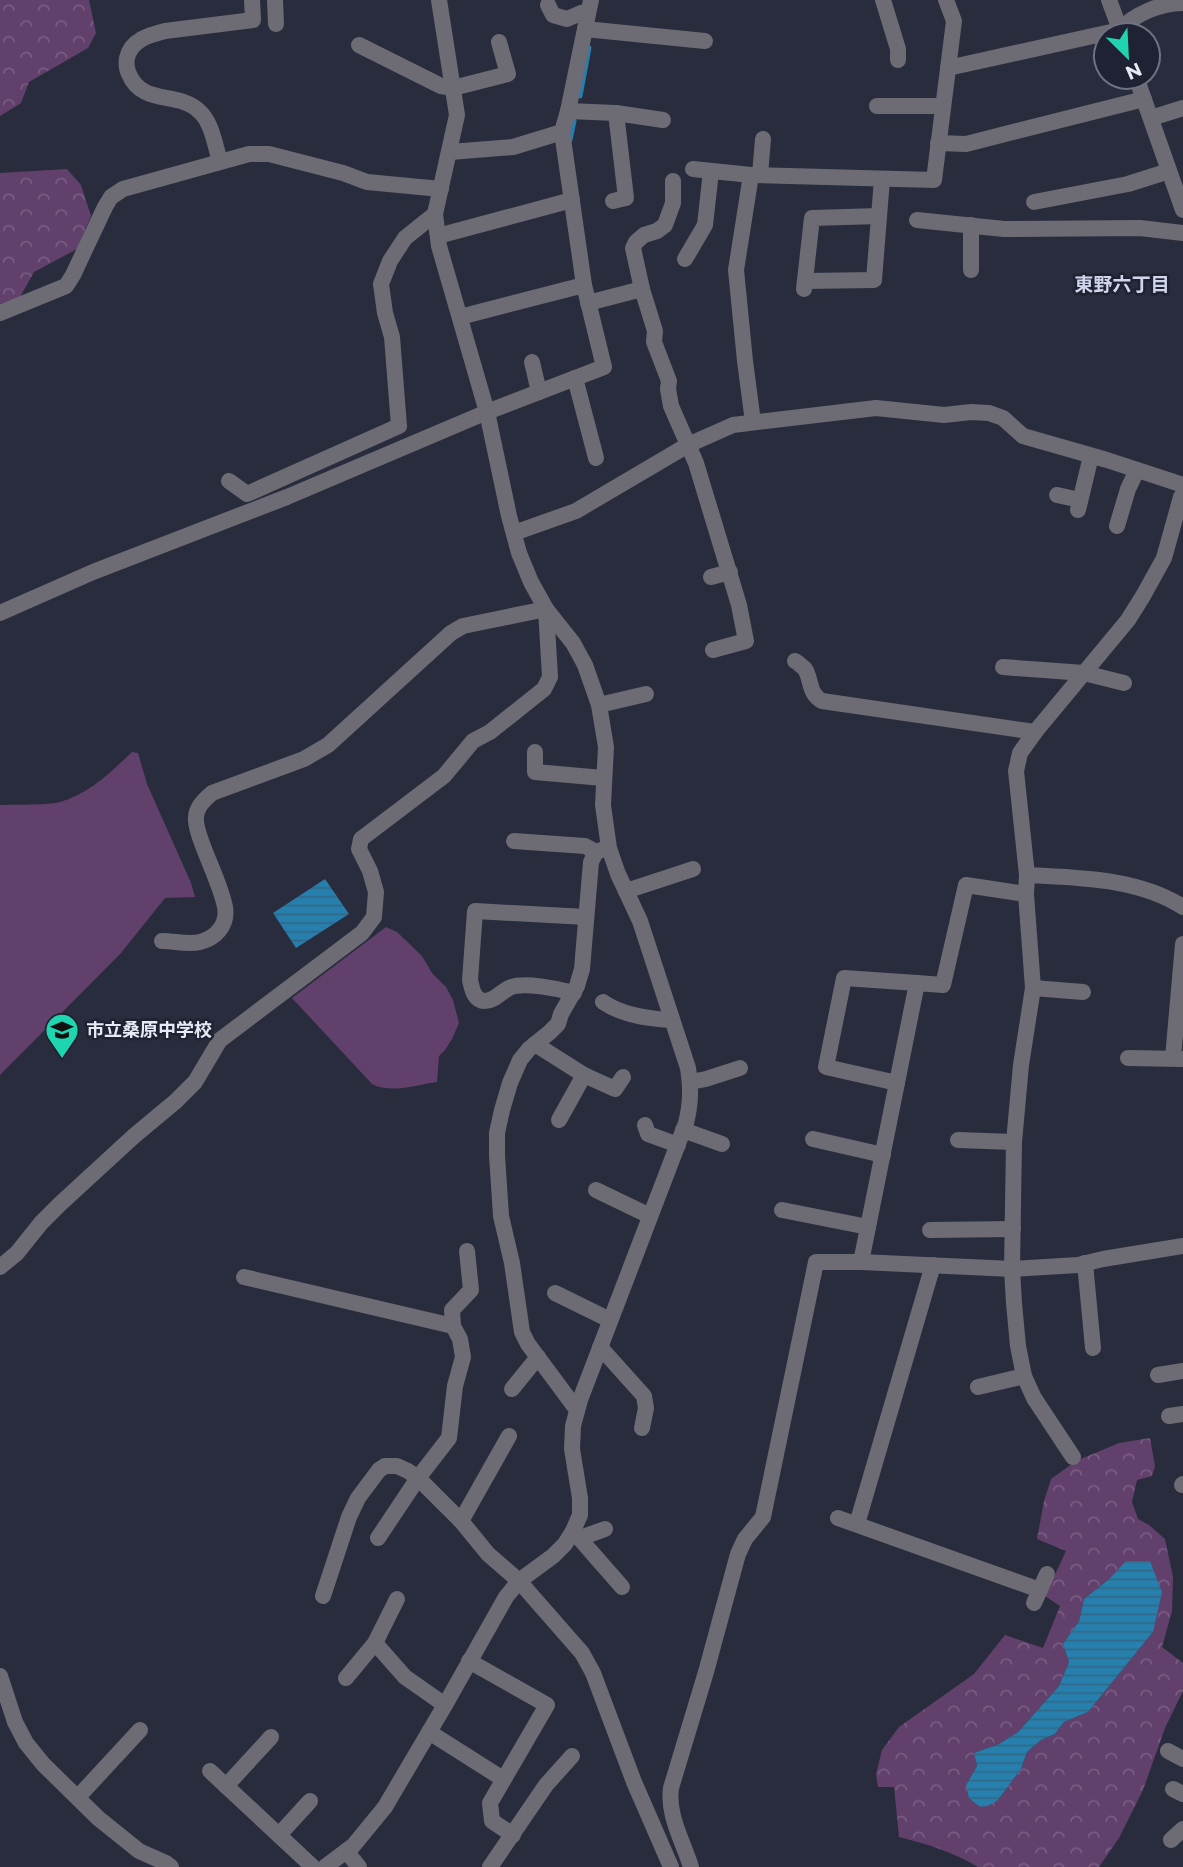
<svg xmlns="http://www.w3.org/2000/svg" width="1183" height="1867" viewBox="0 0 1183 1867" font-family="Montserrat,'Noto Sans JP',sans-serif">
  <defs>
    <pattern id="forest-crowns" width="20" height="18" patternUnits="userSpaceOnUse" patternTransform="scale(1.75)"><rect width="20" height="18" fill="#62406c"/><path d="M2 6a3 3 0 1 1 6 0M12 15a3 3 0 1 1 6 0" fill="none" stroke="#785c82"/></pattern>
    <pattern id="water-rules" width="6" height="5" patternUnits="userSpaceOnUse" patternTransform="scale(1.75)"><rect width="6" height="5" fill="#267fad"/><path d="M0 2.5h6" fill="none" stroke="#326885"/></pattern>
  </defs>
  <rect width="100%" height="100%" fill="#292c3d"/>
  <g fill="#62406c">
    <path d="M132,752L138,753L147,784L191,883L195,897L165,898L121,953L0,1075V805C17,804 45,806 60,802C89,794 111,772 132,752Z"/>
    <path d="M386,927L397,932L422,956L432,973L446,987L453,1000L459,1023L452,1039L445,1050L439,1056L437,1082C416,1085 391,1094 372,1084L292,998Z"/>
  </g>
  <g fill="url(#forest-crowns)" fill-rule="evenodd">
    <path d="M0,0H89L96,33L88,48L29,82L21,103L0,116Z"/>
    <path d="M67,169L81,185L91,216L77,249L34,272L20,297L0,304V173Z"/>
    <path d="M1150,1438L1155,1466L1152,1476L1137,1480L1132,1502L1138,1519L1149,1525L1165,1539L1173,1577L1172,1611L1162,1647L1183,1663V1691L1165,1728L1143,1790L1119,1838L1099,1867H978C953,1852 927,1844 899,1837L894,1787H878L876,1774L882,1750L899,1727L974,1674L1005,1635L1043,1648L1060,1606L1045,1596L1066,1551L1037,1539L1044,1501L1051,1479L1076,1461L1119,1443ZM1126,1562L1153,1632L1088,1712L1064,1722L1055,1734L1041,1740L1027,1752L1021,1769L998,1800L966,1785L977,1766L974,1753L999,1744L1018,1732L1059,1686L1069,1662L1063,1644L1079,1621L1084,1599L1109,1579Z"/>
  </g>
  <g fill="url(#water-rules)">
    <path d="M325,879L349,914L296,948L273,913Z"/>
    <path d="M1126,1561H1150L1162,1592L1153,1632L1088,1712L1064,1722L1055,1734L1041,1740L1027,1752L1021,1769L998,1800L988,1806L980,1807L969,1798L966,1785L977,1766L974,1753L999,1744L1018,1732L1059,1686L1069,1662L1063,1644L1079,1621L1084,1599L1109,1579Z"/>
  </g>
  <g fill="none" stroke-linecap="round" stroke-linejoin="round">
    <g stroke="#267fad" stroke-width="5">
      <path d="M580,96L589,48"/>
      <path d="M570,140L574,121"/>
    </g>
    <g stroke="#6d6b74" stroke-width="16">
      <path d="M275,0L276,24"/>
      <path d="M883,0L898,49V60"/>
      <path d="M1109,0L1122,35"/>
      <path d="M548,5L553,15L567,19L581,13L588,12"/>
      <path d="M585,29L705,41"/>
      <path d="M359,45L441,86L453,88L508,74L499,42"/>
      <path d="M948,68L1120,30C1134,14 1161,3 1183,3"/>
      <path d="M1136,77L1183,210"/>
      <path d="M877,106H943"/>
      <path d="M568,111L616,113L663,120"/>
      <path d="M1151,118L1183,108"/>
      <path d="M938,143L966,144L1144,99"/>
      <path d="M450,152L513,147L562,132L568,111L591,0"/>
      <path d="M220,161C215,146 212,122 199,111C179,91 142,106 129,74C127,70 126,64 127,58C131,40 149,35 165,31L253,20L252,0"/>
      <path d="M693,169L751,175L934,180L954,21L946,0"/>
      <path d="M751,175L736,270L745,361L753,422"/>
      <path d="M760,175L763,139"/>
      <path d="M673,181V203L665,225L657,231L644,235L636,242L633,248L642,289L655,331L654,342L669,381L668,389L671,406L696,463L739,605L746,641L713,650"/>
      <path d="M613,201L626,198L616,113"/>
      <path d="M1034,202L1128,184L1169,171"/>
      <path d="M917,220L1004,229L1140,228L1183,233"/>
      <path d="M971,225V270"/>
      <path d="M438,236L572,200"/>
      <path d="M685,259L705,225L711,171"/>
      <path d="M805,281L874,280L882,179"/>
      <path d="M804,289L812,218L879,216"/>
      <path d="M588,303L642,289"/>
      <path d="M0,313L66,286L73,275L105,207L111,197L123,189L249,154H269L343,173L367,182L441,189"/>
      <path d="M460,317L584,285"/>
      <path d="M532,362L539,392"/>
      <path d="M575,378L596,458"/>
      <path d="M229,481L247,494L399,426L392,337L385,313L381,284L390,261L405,238L435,214"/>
      <path d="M1057,495L1080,500"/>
      <path d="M1078,510L1091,456"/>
      <path d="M1117,526L1128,489L1137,470"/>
      <path d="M514,533L576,511L688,445L733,425L876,408L944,415L971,412L989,413L1003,418L1023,436L1107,460L1183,485"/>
      <path d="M711,577L730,572"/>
      <path d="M0,613L93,572L287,497L487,412L604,367L584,285L562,132"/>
      <path d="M795,661C796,661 804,668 805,669C812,680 808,693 822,701L1035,732"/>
      <path d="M1003,667L1084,673L1124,683"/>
      <path d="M599,705L646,694"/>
      <path d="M535,752V772L603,778"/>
      <path d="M514,841L585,846L596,852L604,849"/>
      <path d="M1027,875C1079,878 1138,878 1183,907"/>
      <path d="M626,891L693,869"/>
      <path d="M1033,988L1083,992"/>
      <path d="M574,993C559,989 522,981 509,988C501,992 494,1001 485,1001C474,1001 472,989 470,980L475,911L586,917"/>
      <path d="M603,1002C622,1015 650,1019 672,1020"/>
      <path d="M535,1044L584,1075L615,1089L623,1077"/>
      <path d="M1128,1058L1182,1059"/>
      <path d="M1173,1058L1183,944"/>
      <path d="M690,1082L706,1079L740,1068"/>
      <path d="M897,1083L826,1067L844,978L917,983"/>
      <path d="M559,1120L584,1075"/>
      <path d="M645,1125L648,1134L678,1145"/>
      <path d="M683,1130L722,1144"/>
      <path d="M813,1139L883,1155"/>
      <path d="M958,1140L1014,1142"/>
      <path d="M596,1190L650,1216"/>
      <path d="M782,1210L868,1227"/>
      <path d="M930,1230L1013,1229"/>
      <path d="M861,1262L917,983L943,985L966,885L1026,894"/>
      <path d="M1085,1263L1093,1348"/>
      <path d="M0,1267L17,1253L41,1223L60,1204L134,1136L176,1101L195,1082L220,1040L362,933L374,917L376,892L370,871L359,849L361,839L444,776L473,741L490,732L544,689L550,677L546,609L463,626L451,633L328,745L304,759L212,793C204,800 195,808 196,820C196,828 200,838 203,846C210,865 221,887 225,907C228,925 216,938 200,942C187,945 175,941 162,941"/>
      <path d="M244,1277L453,1326L460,1339L463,1357L455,1386L449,1438L418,1478L378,1538"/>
      <path d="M555,1293L610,1320"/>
      <path d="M453,1326L452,1310L471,1290L467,1251"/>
      <path d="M600,1347L644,1396L646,1408L642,1428"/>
      <path d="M1158,1375L1183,1371"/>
      <path d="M978,1387L1024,1376"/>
      <path d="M512,1389L538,1357"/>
      <path d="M577,1410L528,1344L522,1332L512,1263L501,1216L497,1155V1133L502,1110L510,1083L520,1060L529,1049L550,1032L558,1024L561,1014L577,986L582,969L591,862L596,852"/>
      <path d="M1169,1416L1183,1414"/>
      <path d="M1073,1457L1034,1398L1024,1376L1018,1346L1014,1303L1012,1269L1014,1142L1021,1065L1033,988L1026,894L1027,875L1016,771L1020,753L1035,732L1128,620L1143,596L1164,558L1181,497L1183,494"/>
      <path d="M1182,1485L1183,1484"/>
      <path d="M838,1518L1040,1590"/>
      <path d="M461,1521L509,1436"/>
      <path d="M857,1524L933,1265"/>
      <path d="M573,1531L622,1587"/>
      <path d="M580,1538L605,1529"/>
      <path d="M323,1596L349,1517L358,1498L379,1470L385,1466H397L408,1471L418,1478L461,1521L488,1554L519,1581L582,1653L593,1673L634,1782L671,1867"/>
      <path d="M1034,1603L1047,1574"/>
      <path d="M375,1643L405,1677L445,1705"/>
      <path d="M469,1661L547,1705L490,1803L492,1821L513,1835"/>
      <path d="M0,1676L15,1722L26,1743L43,1764L98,1818L139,1851L166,1863L171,1867"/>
      <path d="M346,1678L375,1643L397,1599"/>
      <path d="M429,1732L503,1779"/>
      <path d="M1168,1751L1183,1759"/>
      <path d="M210,1771L313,1867"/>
      <path d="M226,1786L271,1737"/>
      <path d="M1173,1789L1183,1794"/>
      <path d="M78,1797L140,1730"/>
      <path d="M279,1835L310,1801"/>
      <path d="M1171,1840L1183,1829"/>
      <path d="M346,1851L359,1867"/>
      <path d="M325,1867L353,1846L385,1807L445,1705L506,1597L519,1581L553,1556L565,1544L573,1531L580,1515V1498L572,1449L573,1426L580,1400L686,1123C691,1103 691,1088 688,1068L640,921L618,874L609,848L603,805L606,747L599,705L585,665L573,643L546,609L531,582L519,553L509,516L487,412L439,246L435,214L457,115L439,0"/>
      <path d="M490,1867L546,1785L572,1756"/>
      <path d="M691,1867C683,1841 667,1815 671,1788L706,1672L738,1554L745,1539L763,1517L816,1262H861L1012,1269L1078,1265L1103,1259L1183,1246"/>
    </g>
  </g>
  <defs>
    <symbol id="school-pin" viewBox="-11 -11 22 30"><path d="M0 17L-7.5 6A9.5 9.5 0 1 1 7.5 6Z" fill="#1fd5b0" stroke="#1f2233"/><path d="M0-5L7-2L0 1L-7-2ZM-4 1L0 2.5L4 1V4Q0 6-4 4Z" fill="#111"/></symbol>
  </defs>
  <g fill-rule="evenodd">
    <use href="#school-pin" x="43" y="1011" width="38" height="52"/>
  </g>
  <g text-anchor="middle" stroke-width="5" stroke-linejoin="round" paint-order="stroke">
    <g font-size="18" font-weight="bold" fill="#e7e9f5" stroke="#1f2233" text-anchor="start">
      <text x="86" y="1036">市立桑原中学校</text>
    </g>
    <g font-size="19" font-weight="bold" fill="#d1d5ec" stroke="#1f2233">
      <text x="1122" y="291">東野六丁目</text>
    </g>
  </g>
  <g transform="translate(1127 56) rotate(156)"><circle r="33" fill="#1f2233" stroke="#6f7281" stroke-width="2"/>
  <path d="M0-5L12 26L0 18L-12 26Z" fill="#1fd5b0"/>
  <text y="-10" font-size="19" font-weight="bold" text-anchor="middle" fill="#e7e9f5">N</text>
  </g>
</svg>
